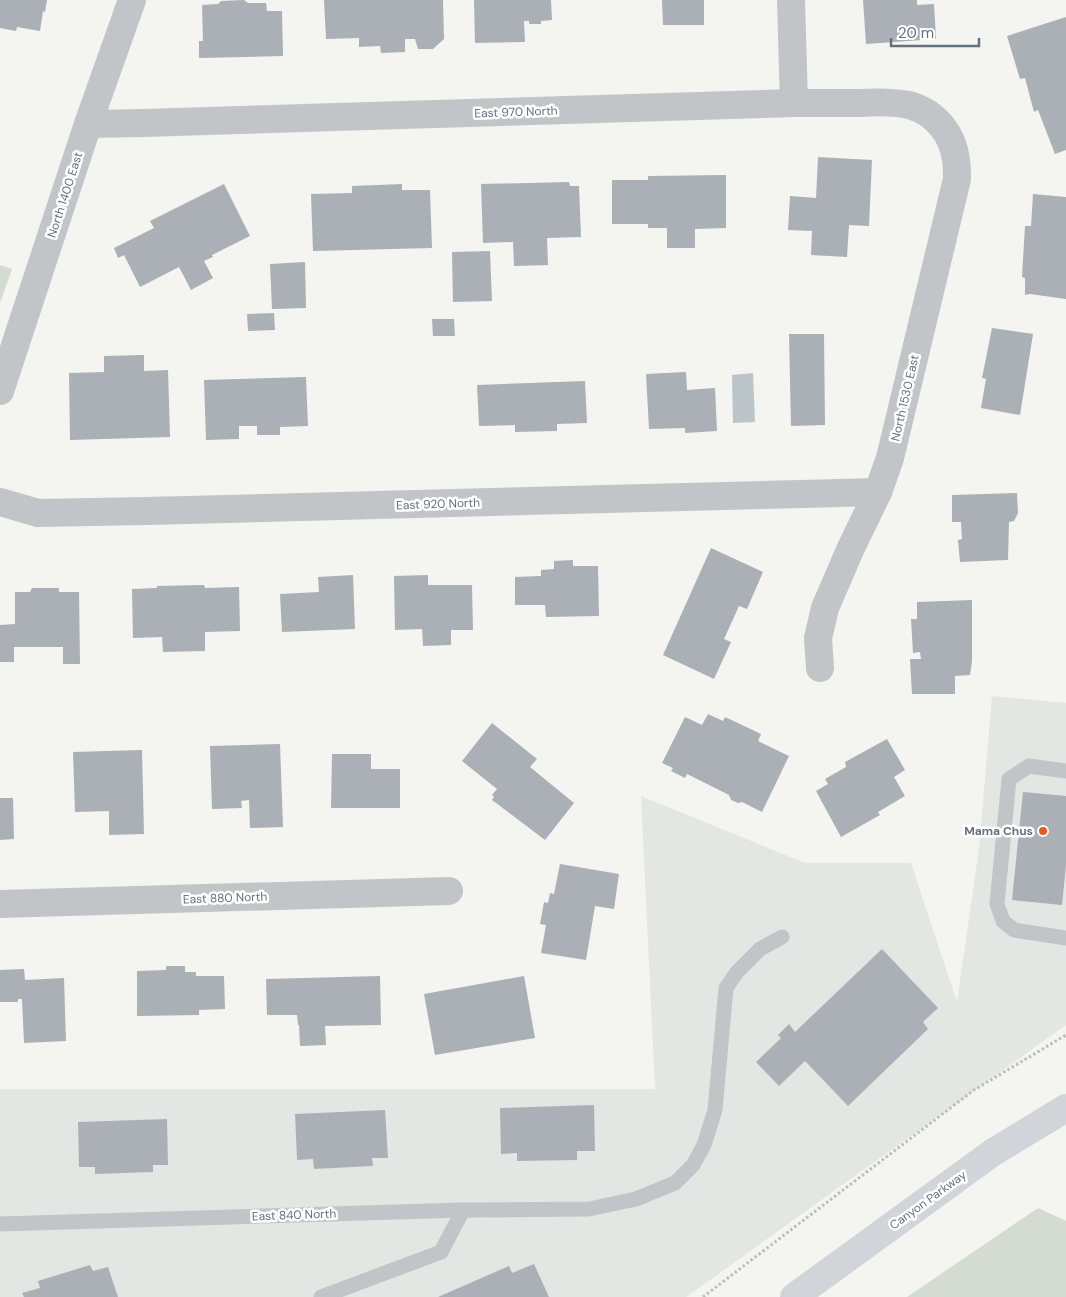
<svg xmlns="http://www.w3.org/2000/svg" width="1066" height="1297" viewBox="0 0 1066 1297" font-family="'DM Sans',sans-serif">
  <rect width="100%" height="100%" fill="#f4f4f0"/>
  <path fill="#e4e6e4" d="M992,696L1066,703V1025L686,1297H0V1089H655L641,796L805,863H911L957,1002L979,849Z"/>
  <g fill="#d4dbd1">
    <path d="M0,265L12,269L0,303Z"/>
    <path d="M1038,1208L1066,1221V1297H907Z"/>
  </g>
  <path fill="#bac4c9" d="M753,373L755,422L733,423L732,375Z"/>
  <g fill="#aab0b6">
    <path d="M0,0H47L45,12L43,11L40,31L17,27L16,31L0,28Z"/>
    <path d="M244,0L248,3H266L267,11H282L283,56L199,58V41H203L202,5L218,4L221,1Z"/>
    <path d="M324,0H443L444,39L433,49H418L415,39H405V52L381,53L380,46L359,47V38L326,39Z"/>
    <path d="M474,0H551L552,20L541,21V24H529V21H524L525,42L475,43Z"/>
    <path d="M662,0H704V25H663Z"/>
    <path d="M863,0H917V5L934,4L936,39L866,44Z"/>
    <path d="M1066,17V150L1055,154L1038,110L1034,112L1025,78L1020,79L1007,36Z"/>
    <path d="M818,157L872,160L869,226L849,225L847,257L811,255L812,231L788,230L790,196L816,198Z"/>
    <path d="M726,175V228L695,229V248H667V228H648V224H612V180H648V176Z"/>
    <path d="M569,182L570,186H579L581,237L547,238L548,265L514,266L513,242L483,243L481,184Z"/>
    <path d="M224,184L250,236L212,255L213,257L204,261L213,278L191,290L179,267L140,287L124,255L118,258L114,248L154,228L150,221Z"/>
    <path d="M402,184V190H430L432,248L313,251L311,194L352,193V186Z"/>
    <path d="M1033,194L1066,197V299L1030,294L1025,295V278L1022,277L1025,226H1031Z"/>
    <path d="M490,251L492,301L453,302L452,252Z"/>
    <path d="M305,262L306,308L272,309L270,264Z"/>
    <path d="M274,313L275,330L248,331L247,314Z"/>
    <path d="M432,319H454L455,336H433Z"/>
    <path d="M992,328L1033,334L1020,415L981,408L986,379L982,378Z"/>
    <path d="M789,334H824L825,425L791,426Z"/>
    <path d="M144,355V371L168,370L170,437L70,440L69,373L104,372V356Z"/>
    <path d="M686,372L687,390L715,388L717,431L685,433V428L649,429L646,374Z"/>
    <path d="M306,377L308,426L280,427V435H257V426H239V439L206,440L204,380Z"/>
    <path d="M585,381L587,423L557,424V431L515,432V425L479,426L477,385Z"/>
    <path d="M1017,493L1018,513L1014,521L1009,522L1008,560L960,562L958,540L962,539L961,522H952V495Z"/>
    <path d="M711,548L763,572L747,609L739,606L724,639L731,642L714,679L663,655Z"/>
    <path d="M573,560V566H598L599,616L546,617L545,605H515V577L541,576V570L554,569V561Z"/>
    <path d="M353,575L355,629L282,632L280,594L319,592L318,577Z"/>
    <path d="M428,575V585H472L473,630H451V645L423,646L422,629L395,630L394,576Z"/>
    <path d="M204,585L205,588L239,587L240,631L205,632V651L163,652L162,637L133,638L132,589L157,588V586Z"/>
    <path d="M32,588H59V592H79L80,664H63V647H14V662H0V625L15,624V592H30Z"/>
    <path d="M972,600V661L970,675L955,676V694H912L910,659H921L920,652L913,653L911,619H917V602Z"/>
    <path d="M708,714L723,721L725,717L761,734L758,741L789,756L762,812L742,802L738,803L731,800L729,795L687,774L685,778L671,771L673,768L662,763L685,717L702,725Z"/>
    <path d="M492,723L537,759L530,767L574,803L545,840L492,800L494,797L492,795L497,789L462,761Z"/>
    <path d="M887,739L905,770L894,777L905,796L878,812L880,815L841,837L816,791L828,784L825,779L846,767L845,762Z"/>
    <path d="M280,744L283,827L250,828L249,800L241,801L242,808L212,809L210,746Z"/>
    <path d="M142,750L144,834L109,835V811L75,812L73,752Z"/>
    <path d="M332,754H371V769H400V808H331Z"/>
    <path d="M1023,792L1066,796V865L1062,905L1012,900Z"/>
    <path d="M0,798H13L14,839L0,840Z"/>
    <path d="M560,864L619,874L614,909L595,906L586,960L541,953L546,925L540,924L544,902L548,903L550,893L554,894Z"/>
    <path d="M882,949L938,1008L923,1022L928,1029L848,1106L805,1061L779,1086L756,1062L781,1038L778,1035L789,1024L795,1032Z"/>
    <path d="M166,966H185V972H196V976H224L225,1009L199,1010V1015L137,1016V971L166,970Z"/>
    <path d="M24,969L25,980L64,978L66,1041L24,1043L22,999H18V1002H0V970Z"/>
    <path d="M380,976L381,1025L325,1026L326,1045L300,1046L299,1025H298L297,1015H267L266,979Z"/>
    <path d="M524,976L535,1038L435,1055L424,994Z"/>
    <path d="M594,1105L595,1151H577V1160L517,1161V1153L501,1154L500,1108Z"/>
    <path d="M385,1110L388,1158H372L373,1166L314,1169L313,1159L297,1160L295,1114Z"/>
    <path d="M167,1119L168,1165H153V1172L95,1174V1167H79L78,1122Z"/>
    <path d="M534,1264L549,1297H438L509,1266L512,1273Z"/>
    <path d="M90,1265L93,1271L108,1267L118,1297H24L22,1293L40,1288L38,1281Z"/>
  </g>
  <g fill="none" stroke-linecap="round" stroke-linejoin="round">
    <path stroke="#bbbdbf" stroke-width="3" stroke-dasharray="2.5 2.5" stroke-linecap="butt" d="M703,1297L974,1090L1066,1035"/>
    <g stroke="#c1c5c8" stroke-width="15">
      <path d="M1066,771L1029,766L1009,779L997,904L1003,921L1014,930L1066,938"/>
      <path d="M0,1224L463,1210L589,1209L636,1199L675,1183L693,1165L704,1145L715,1110L726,988L737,972L760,949L782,937"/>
      <path d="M321,1297L441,1252L463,1210"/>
    </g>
    <g stroke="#c1c5c8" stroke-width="28">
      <path d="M791,0L794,103"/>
      <path d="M88,124L143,123L794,103C815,103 837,103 859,103C875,102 894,102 909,105C935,112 953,134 956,160C957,166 957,173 957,179L890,458L878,492L850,550L825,608L818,638L820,668"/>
      <path d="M0,391L88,124L132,0"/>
      <path d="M0,502L38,513L146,511L878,492"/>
      <path d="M0,904L449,891"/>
    </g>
    <path stroke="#d1d5da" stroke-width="28" d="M794,1297L992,1153L1066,1108"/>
  </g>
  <circle fill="#e05d24" stroke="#fff" stroke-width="2" cx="1043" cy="831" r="5"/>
  <g text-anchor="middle" stroke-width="5" stroke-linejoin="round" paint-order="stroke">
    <g font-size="12" fill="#637281" stroke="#fff">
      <text transform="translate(516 112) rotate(-2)" y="4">East 970 North</text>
      <text transform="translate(65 195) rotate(-72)" y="4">North 1400 East</text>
      <text transform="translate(905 398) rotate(-77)" y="4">North 1530 East</text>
      <text transform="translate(438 504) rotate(-2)" y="4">East 920 North</text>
      <text transform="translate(225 898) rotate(-2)" y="4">East 880 North</text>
      <text transform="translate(928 1200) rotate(-36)" y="4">Canyon Parkway</text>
      <text transform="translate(294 1215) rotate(-2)" y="4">East 840 North</text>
    </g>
    <g font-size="12" font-weight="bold" fill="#637281" stroke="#fff" text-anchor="end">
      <text x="1033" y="835">Mama Chus</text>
    </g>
  </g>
  <path d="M891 38v8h88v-8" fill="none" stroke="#637281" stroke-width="2.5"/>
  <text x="898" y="38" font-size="15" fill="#637281" stroke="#ffffff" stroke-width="4" paint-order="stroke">20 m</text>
</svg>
